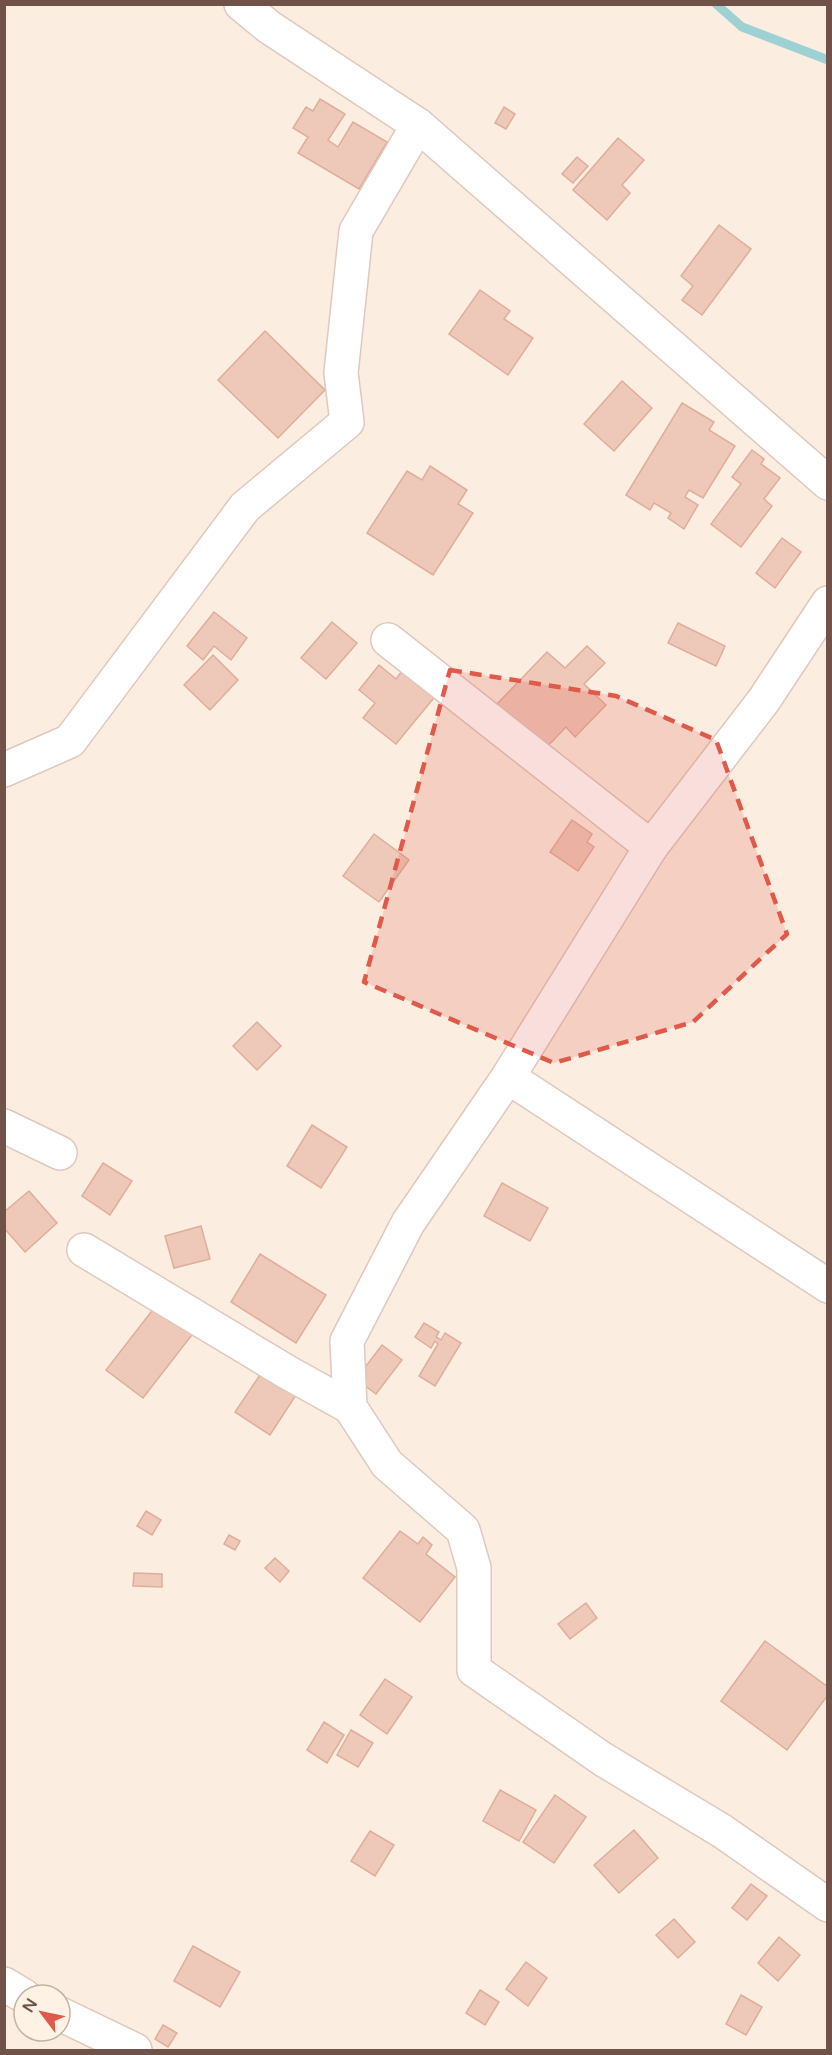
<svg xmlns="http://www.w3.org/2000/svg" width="832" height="2055" viewBox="0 0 832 2055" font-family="'Varela Round',sans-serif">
  <rect width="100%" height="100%" fill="#fbede0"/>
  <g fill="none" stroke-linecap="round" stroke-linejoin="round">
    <path stroke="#9dd1d4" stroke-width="9" d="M716,4L742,27L828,60"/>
  </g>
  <g fill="#eec8b9" stroke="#e0ad9a" stroke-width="1.5">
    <path d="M320,99L345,114L328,140L338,147L353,122L387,142L359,189L298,153L308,137L293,128L306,107L313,111Z"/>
    <path d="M504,107L515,114L506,129L495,123Z"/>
    <path d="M618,138L644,160L622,185L630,193L607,220L573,190Z"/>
    <path d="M577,157L588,166L573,183L562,174Z"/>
    <path d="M719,225L751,249L702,315L682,300L693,286L681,276Z"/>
    <path d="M480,290L510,311L504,319L533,338L508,375L449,334Z"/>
    <path d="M265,331L325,390L278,438L218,380Z"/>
    <path d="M622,381L652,408L614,451L584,424Z"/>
    <path d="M682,403L714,422L709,430L735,446L703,498L689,490L685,497L698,505L684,529L668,518L671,513L654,503L650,510L626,495Z"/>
    <path d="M752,450L764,459L761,464L780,478L764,499L772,506L741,547L711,524L741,484L732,477Z"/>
    <path d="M430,466L467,490L458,504L473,513L433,575L367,533L407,471L422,480Z"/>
    <path d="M782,538L801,552L775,588L756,573Z"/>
    <path d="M214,612L247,638L231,660L214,646L203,660L187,646Z"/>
    <path d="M332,622L357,643L326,679L301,658Z"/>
    <path d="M678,623L725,646L716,666L668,643Z"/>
    <path d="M587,646L605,663L584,684L606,705L575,737L566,727L544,750L497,704L547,652L565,668Z"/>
    <path d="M213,655L238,680L210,710L184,685Z"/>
    <path d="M379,665L396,679L405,667L437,694L396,744L363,718L375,703L359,690Z"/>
    <path d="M572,820L592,834L587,842L594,847L578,871L550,852Z"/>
    <path d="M374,834L409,860L379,902L343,876Z"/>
    <path d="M257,1022L281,1046L257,1070L233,1046Z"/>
    <path d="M312,1125L347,1147L321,1188L287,1166Z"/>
    <path d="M103,1163L132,1181L110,1215L82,1196Z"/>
    <path d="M502,1183L548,1208L530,1241L484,1216Z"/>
    <path d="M29,1191L57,1223L25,1252L4,1228V1212Z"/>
    <path d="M201,1226L210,1259L174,1268L165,1236Z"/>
    <path d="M260,1254L326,1295L296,1343L231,1302Z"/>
    <path d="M158,1303L195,1331L143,1398L106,1370Z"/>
    <path d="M424,1323L439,1332L436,1337L441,1340L445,1333L461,1343L435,1386L419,1376L438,1344L435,1341L431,1348L415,1337Z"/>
    <path d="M382,1345L402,1360L376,1394L356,1379Z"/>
    <path d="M262,1372L296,1395L270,1435L235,1412Z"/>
    <path d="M146,1511L161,1520L152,1535L137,1526Z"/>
    <path d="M400,1531L418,1544L423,1537L432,1545L426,1554L455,1577L420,1622L363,1578Z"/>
    <path d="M229,1535L240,1541L235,1550L224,1544Z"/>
    <path d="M275,1558L289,1571L280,1582L265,1568Z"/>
    <path d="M134,1573L162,1574V1587L133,1586Z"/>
    <path d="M586,1603L597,1618L570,1639L558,1624Z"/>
    <path d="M765,1641L828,1687V1695L787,1750L721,1701Z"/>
    <path d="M385,1679L412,1697L387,1734L360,1715Z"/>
    <path d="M324,1722L344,1735L327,1763L307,1750Z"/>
    <path d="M351,1730L373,1743L358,1767L337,1755Z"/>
    <path d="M500,1790L536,1810L519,1841L483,1821Z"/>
    <path d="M555,1795L586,1817L554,1863L523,1842Z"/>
    <path d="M634,1830L658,1858L619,1893L594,1865Z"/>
    <path d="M370,1831L394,1845L375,1876L351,1861Z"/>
    <path d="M751,1884L767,1896L747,1920L732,1908Z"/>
    <path d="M674,1919L695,1942L678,1958L656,1935Z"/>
    <path d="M779,1937L800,1955L778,1981L758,1963Z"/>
    <path d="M193,1946L240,1972L220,2007L174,1981Z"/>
    <path d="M526,1962L547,1978L528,2006L506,1989Z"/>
    <path d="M480,1990L499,2002L485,2025L466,2013Z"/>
    <path d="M741,1995L762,2007L746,2035L726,2024Z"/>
    <path d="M163,2025L177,2033L168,2047L155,2039Z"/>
  </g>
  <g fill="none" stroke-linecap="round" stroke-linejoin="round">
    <defs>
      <g id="minor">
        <path d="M828,603L764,700L651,847L508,1077L408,1223L347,1341L350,1407L387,1464L463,1530L474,1568V1670L604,1760L722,1831L828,1905"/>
        <path d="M388,640L651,847"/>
        <path d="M4,770L70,741L245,507L347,422L341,373L356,231L418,125"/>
        <path d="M508,1077L828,1286"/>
        <path d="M4,1126L60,1153"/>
        <path d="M84,1250L287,1372L350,1407"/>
        <path d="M4,1984L24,1996"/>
        <path d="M60,2014L135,2050"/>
      </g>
      <path id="tertiary" d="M241,4L269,27L418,125L828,483"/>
    </defs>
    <use href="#minor" stroke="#dec9bd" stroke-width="36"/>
    <use href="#tertiary" stroke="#dec9bd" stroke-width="36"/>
    <use href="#minor" stroke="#fff" stroke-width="33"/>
    <use href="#tertiary" stroke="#fff" stroke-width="33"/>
  </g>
  <path fill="#df5a4a" fill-opacity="0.2" stroke="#df5a4a" stroke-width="4.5" stroke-dasharray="12 8" stroke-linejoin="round" d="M450,670L616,696L716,740L787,934L693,1022L554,1063L364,982Z"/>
  <rect width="832" height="2055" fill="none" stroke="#705249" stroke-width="12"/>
  <g transform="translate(42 2013) rotate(302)"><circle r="28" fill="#fef2e5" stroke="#c5b2a7" stroke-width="1.5"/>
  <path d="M0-4.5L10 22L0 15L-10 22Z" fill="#df5a4a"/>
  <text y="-9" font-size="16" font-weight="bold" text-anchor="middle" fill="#705249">N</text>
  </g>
</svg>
